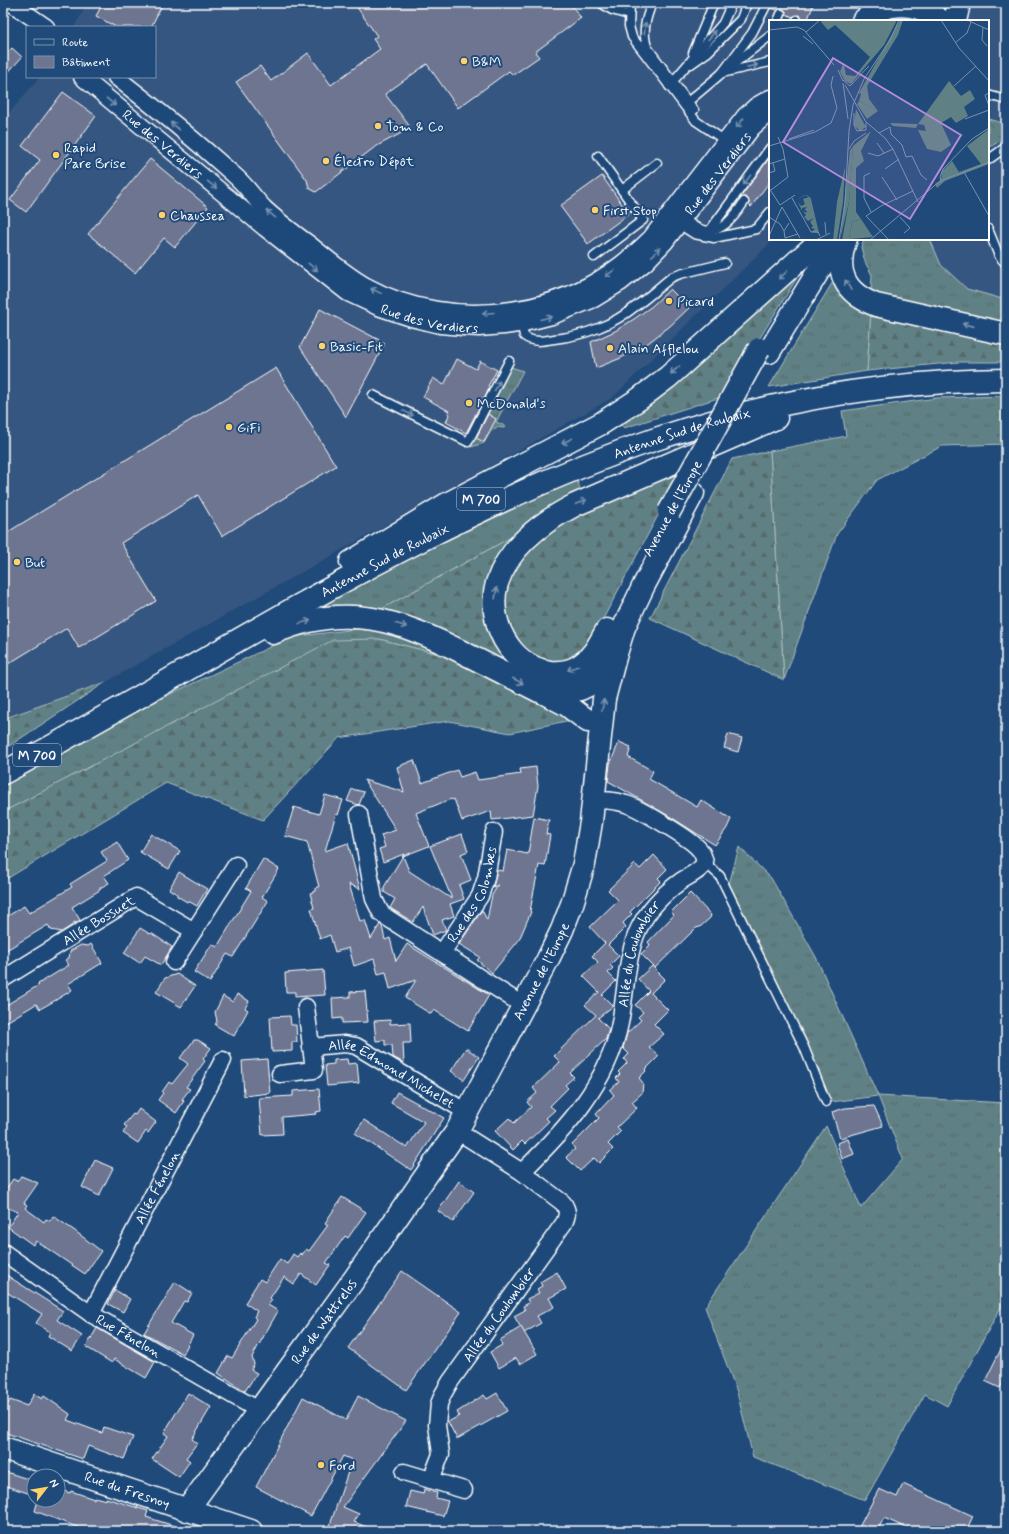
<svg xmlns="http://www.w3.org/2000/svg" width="1009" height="1534" viewBox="0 0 1009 1534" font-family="Mynerve,sans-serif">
  <defs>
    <pattern id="grass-tufts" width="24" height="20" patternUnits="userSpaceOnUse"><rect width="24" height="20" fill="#5f8084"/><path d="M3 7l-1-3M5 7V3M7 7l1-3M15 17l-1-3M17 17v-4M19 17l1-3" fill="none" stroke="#56696b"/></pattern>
    <pattern id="forest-firs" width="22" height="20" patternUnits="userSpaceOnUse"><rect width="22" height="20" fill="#5f8084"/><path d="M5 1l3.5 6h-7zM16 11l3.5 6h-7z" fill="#56696b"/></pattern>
  </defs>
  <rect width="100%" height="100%" fill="#1f4a7a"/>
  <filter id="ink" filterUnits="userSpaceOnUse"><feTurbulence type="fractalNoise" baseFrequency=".025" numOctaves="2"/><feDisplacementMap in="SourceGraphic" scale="8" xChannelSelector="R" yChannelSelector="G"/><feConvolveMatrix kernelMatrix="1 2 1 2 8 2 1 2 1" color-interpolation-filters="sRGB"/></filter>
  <g filter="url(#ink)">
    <path fill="#365781" d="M88,3H1006V303L886,279L864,241L858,239H988V21H770V239H774L612,398L106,682L3,719V120L40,77H155V27H74Z"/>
    <g fill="url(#grass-tufts)" stroke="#afc0c2">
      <path d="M904,18L919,21H884L891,19Z"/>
      <path d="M988,119L1006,124V135L995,144L988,147Z"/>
      <path d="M864,239H930L941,265L967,289L1006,300V327L871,293L872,275L865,262L861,247Z"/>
      <path d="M834,280L871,312L867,371L769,387Z"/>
      <path d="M511,367L523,371L496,422L505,426L504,428L497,427L491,431L484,443L471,447L469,446Z"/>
      <path d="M1006,396V444L942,446L877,480L837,534L784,680L770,451L846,436L842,411L937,398Z"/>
      <path d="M575,476L582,493L517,534L378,611L353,605L309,614L307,607Z"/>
      <path d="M374,627L446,656L379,639L145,739L3,812V783L162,698L291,637Z"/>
      <path d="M739,847L771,878L816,957L878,1096L1006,1103V1298L947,1406L925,1394L865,1500L753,1457L737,1392L705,1307L826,1126L861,1208L903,1159L878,1096L831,1102L729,884Z"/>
    </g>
    <g fill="url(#forest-firs)" stroke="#afc0c2">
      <path d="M800,273L724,396L624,428L620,424Z"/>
      <path d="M871,312L1006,343V362H959L867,371Z"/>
      <path d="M770,451L784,680L650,618L732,459Z"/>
      <path d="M680,474L594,636L576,653L558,664L539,660L526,651L509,624L505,607L507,587L513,567L554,525L626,492Z"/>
      <path d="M517,534L492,577L518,669L378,611Z"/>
      <path d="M379,639L446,656L571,720L510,733L449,721L339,738L263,820L166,783L3,881V812L333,640Z"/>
      <path d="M106,682L3,750V719Z"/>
    </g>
    <g fill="#6d7590" stroke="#fff">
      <path d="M103,3H163L151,27H116L96,16Z"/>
      <path d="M354,3H570L581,18L535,52L539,57L513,75L509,71L458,108L427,64L385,94L411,128L375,147L316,192L309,188L307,180L236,82L260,66L271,81L308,53L331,85L380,49L373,39L377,36Z"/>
      <path d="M771,3H805L813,6L807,21H803L799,15L793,17L786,14V11L783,9L777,10L771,8Z"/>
      <path d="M3,46L9,51L12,48L22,57L3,78Z"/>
      <path d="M63,92L96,116L26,212L10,200L40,160L22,146Z"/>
      <path d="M770,157V181L751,207L749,205V202L747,198L744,197L740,198Z"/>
      <path d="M150,159L208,207L175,247L164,238L135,273L88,234Z"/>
      <path d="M602,176L629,214L588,244L560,206Z"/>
      <path d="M670,289L689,308L670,326L648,343L621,358L596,368L591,342L615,331L634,319L652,306Z"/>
      <path d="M320,309L385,343L346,417L300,347Z"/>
      <path d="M457,359L476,369L480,361L497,370L488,386L490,387L466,433L446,422L449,415L448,413L449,411L423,397L433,378L444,385Z"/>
      <path d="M276,368L336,466L222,536L198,495L121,543L156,601L79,648L67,628L3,667V535Z"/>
      <path d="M488,414L496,419L484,442L476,438Z"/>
      <path d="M728,734L742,738L738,752L724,748Z"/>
      <path d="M619,742L631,747L628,757L653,771L649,779L697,807L701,800L731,819L727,828L715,845L669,816L608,781L610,764Z"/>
      <path d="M414,760L422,783L457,770L460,777L475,772L478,780L521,774L520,769L536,767L538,786L533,815L492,820L491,811L462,821L454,799L452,800L451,799L416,813L429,846L403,856L409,871L452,899L430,846L462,834L468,851L461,854L471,880L459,885L464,899L450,904L454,916L442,920L446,930L433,935L423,907L413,922L390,908L395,899L384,892V887L404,854L383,862L379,849L385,847L381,835L396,830L364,780L404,792L397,767Z"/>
      <path d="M352,789L364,792L359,805L347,801Z"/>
      <path d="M325,795L343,800L338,815L336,814L325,851L348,843L360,889L349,884L360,921L365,920L371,939L380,924L382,926L385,940L390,938L396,961L407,944L489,995L468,1031L434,1010L431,1014L405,998L416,980L390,989L386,972L378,974L374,959L354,966L349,948L335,952L330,935L320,939L311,909L314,908L310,893L316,891V888L319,887L307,842L285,836L294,807L319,814Z"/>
      <path d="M534,817L549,820L546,834L550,835L545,866L539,865L530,911L531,912L519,940L492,973L477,960L480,957L459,944L482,910L487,920L492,895L498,885L493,887L497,870L503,871L507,850L528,854Z"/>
      <path d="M151,834L180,851L169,869L140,852Z"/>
      <path d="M117,842L128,860L104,876L109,883L100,888V890L72,907L80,920L76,923L74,922V924L62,932L51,930L48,925L3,952V919L24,906L29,913L72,887L70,884L107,861L101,852Z"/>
      <path d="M654,855L667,869L658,878L661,881L630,912L632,914L623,923L626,927L608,945L619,956L610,965L613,968L608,973L616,981L602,995L613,1006L598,1018L609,1029L606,1039L570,1073L574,1077L565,1085L568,1088L550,1106L555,1110L546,1118L549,1121L525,1144L522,1141L513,1150L495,1131L509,1118L514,1123L531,1107L527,1102L537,1093L533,1088L560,1062L554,1056L596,1015L585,1005L599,992L583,976L598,962L592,956L605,943L590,927L618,900L608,890L635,864L640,869Z"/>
      <path d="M263,859L279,869L262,897L268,901L233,957L227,954L210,982L194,972L212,944L217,947L251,891L246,888Z"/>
      <path d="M179,872L207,889L197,906L188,901L187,902L177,896V894L169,889Z"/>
      <path d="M690,893L711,915L710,918L700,927L696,928L655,968L641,954L650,945L648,942L674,915L671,912Z"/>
      <path d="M140,928L150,934L151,933L172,947L161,965L145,956L140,963L124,953Z"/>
      <path d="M91,944L102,963L68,984L72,990L56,1000L40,1009L36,1004L3,1024V1007L39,985L38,984L69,965L65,960L69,958L70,951L81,945L88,946Z"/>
      <path d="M652,966L665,979L651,993L668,1010L654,1024L664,1034L649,1047L659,1056L645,1070L646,1071L639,1078L643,1083L642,1093L632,1102L637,1108L617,1127L621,1131L608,1144L613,1149L599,1163L594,1158L580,1171L566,1157L575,1149L572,1145L599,1118L596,1114L614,1095L610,1090L619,1082L616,1078L620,1074L618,1072L627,1063L624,1059L629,1054L623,1048L627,1033L641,1020L638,1017L643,1012L635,1005L649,991L638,979Z"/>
      <path d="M323,970L325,995L295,997V992H286L285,973Z"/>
      <path d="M177,974L195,986L181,1007L156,992L165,978Z"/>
      <path d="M365,991L368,1022L342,1023V1018L333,1019L332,998L350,997V992Z"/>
      <path d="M237,994L249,1001L245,1008L248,1010L234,1036L215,1025L217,1021L215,1012L223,996L233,1002Z"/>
      <path d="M290,1016L291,1025H296L297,1042H292V1051L272,1052L270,1017Z"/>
      <path d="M390,1020V1024L410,1023L411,1043H403L404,1063L393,1057L392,1045H385V1040L376,1041L374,1021Z"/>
      <path d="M194,1040H198L211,1048L203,1059L205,1061L186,1087L190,1089L182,1099L184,1101L176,1113L158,1100L163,1093L162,1092L169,1082L172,1084L188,1064L180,1058Z"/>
      <path d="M466,1048L479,1057L464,1080L451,1071Z"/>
      <path d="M267,1059L270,1093L244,1096L242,1061Z"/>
      <path d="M347,1059L348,1064L357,1063L359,1083L327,1086L325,1065L334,1064V1060Z"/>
      <path d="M319,1089L321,1111L316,1112L317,1114L282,1117L283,1134L262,1135L259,1098L293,1096V1091Z"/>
      <path d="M397,1092L444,1118L411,1170L355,1133L364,1120L407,1148L424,1122L391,1103Z"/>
      <path d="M874,1106L883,1126L840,1138L832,1112L845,1108Z"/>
      <path d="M139,1109L156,1122L148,1133L146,1131L138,1143L123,1133L127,1127L124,1125L133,1114L135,1115Z"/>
      <path d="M848,1139L854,1154L842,1159L837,1143Z"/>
      <path d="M95,1160L113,1168L99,1196L82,1187Z"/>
      <path d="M21,1176L38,1183L24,1203L27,1205L25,1208L44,1222L46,1219L50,1221L53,1216L75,1231L101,1251L85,1274L36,1241L33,1245L8,1227L18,1212L3,1206V1193L13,1179L17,1181Z"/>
      <path d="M459,1181L474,1192L453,1222L438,1211Z"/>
      <path d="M342,1197L366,1212L348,1238L345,1236L326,1263L330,1265L316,1285L301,1274L294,1284L284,1277L270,1298L272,1300L268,1305L278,1311L252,1357L254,1364L251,1370L257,1373L245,1391L218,1373L228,1356L232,1358L256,1319L254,1317L257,1311L245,1303L260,1279L265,1282L280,1259L287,1264L293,1254L297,1257L300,1253L302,1255L306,1249L309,1251L328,1225L325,1223Z"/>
      <path d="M402,1271L461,1312L406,1390L348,1348Z"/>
      <path d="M557,1272L566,1289L549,1298L554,1307L537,1316L541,1323L524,1333L514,1316L525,1310L523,1306L529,1303L527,1299L539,1293L537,1289L542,1286L540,1282Z"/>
      <path d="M3,1273L63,1311L57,1320L82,1336L72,1351L48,1336L50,1332L36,1323L42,1314L3,1290Z"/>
      <path d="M175,1282L192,1293L187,1302L184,1301L171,1323L193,1335L183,1354L144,1333Z"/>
      <path d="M115,1290L130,1299L123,1312L108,1304Z"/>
      <path d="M521,1327L537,1354L520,1364L516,1358L499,1368L490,1352L502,1345L500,1340Z"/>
      <path d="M97,1328L155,1362L146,1378L114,1359L112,1363L86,1347Z"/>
      <path d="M1006,1339V1376L1000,1388L985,1381Z"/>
      <path d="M188,1393L211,1407L192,1439L197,1443L186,1458L190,1461L179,1477L152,1459L168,1436L164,1433Z"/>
      <path d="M497,1393L507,1411L457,1439L448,1422L459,1416L457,1412L484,1395L487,1399Z"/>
      <path d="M34,1394L42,1399L44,1396L70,1414L67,1420L102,1433L104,1427L133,1437L124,1459L88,1446L83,1459L3,1432V1402L8,1404L10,1400L27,1406Z"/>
      <path d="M358,1396L406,1421L343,1507L359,1514L354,1522L374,1530V1531H328L352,1460L343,1456L311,1516L256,1487L303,1397L346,1420Z"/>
      <path d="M6,1472L34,1481V1495L3,1485V1478Z"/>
      <path d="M903,1484L973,1516L966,1531H913L884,1518L877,1531H857L879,1489L897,1497Z"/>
      <path d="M58,1489L70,1493L71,1491L94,1499L95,1497L106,1500V1498L148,1511L146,1517L181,1528V1531H87L35,1511L38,1500H58Z"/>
      <path d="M424,1489L437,1493L436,1498L448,1501L443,1516L406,1507L410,1491L423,1494Z"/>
    </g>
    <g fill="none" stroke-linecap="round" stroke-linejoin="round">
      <defs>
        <g id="lane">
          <path d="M601,3L612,10L629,15"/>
          <path d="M630,3L629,26L632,37L642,50L696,121L727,142"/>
          <path d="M652,3C646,18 642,31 647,47L694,110"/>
          <path d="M778,21L781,14"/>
          <path d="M796,21L797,20"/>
          <path d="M693,53L714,3"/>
          <path d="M691,64L708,52L741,19L747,3"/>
          <path d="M731,66L770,36"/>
          <path d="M722,73L752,33L766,6"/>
          <path d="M669,86L723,23L732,3"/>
          <path d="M988,95L1006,100"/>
          <path d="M684,105L722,73L770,62"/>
          <path d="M988,160L1006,147"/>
          <path d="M622,190L657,163"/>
          <path d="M682,216C687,221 693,227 700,229C720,237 735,216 744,202"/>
          <path d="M677,223L694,234L714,238L756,229L770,212"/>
          <path d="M988,229L999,256L1006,264"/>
          <path d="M710,230L770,148"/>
          <path d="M594,257L643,220L598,156"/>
          <path d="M521,321L524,336C533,343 543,341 554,339C583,336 613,325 636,306C649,297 660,286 672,277L680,274L725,263"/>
          <path d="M373,395L468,442L509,361"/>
          <path d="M705,863L720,876L804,1047L826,1102"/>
        </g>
        <g id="street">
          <path d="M11,3L46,27"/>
          <path id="s1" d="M82,77L265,228L348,293L378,307L411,318L440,325L463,327L479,328L504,326L524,323L552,316L594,299L620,283L646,262L665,242L752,128L770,112"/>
          <path d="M116,77C156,108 196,141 234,175C246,185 254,198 264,208C278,221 294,233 309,244C328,259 346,275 366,286C410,310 462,318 512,310C568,302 611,278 651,238L745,116L756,106L770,98"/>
          <path d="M359,814L374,899L381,913L386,917L524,1006"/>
          <path id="s2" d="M442,953L480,896L486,878L494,832"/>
          <path d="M174,962L236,865"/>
          <path id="s3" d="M3,979L136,897L194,931"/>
          <path id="s4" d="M311,1047L345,1044L356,1046L468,1113"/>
          <path d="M280,1074L314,1070L306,1007"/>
          <path d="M457,1131L522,1172"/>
          <path id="s5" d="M3,1252L91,1314L260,1411"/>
          <path id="s6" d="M91,1314L223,1060"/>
          <path d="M404,1472L464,1490"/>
          <path id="s7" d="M431,1480L441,1454L437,1425L439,1404L443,1394L450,1382L564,1223C568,1215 568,1210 563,1203L522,1172C565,1130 608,1084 620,1023C626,993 626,955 639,928C649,908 663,894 681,881C690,875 699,872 705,863C704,858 703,853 699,849C691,839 639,808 626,804C615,800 604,800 593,800"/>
        </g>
        <g id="secondary">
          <path d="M863,21C885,0 918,0 941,21"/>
          <path d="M955,21L959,3"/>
          <path d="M769,352L838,239"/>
          <path id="s8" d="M3,1448L251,1531"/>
          <path id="s9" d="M187,1510L355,1278L457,1131L548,959L562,930L572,904L584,864L591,822L604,699L615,657L624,627L644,585L693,493"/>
        </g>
        <g id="highway">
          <path d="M846,239C834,271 844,293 876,305L1006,334"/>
          <path d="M351,562L447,504L602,423L639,399L668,377L822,239"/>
          <path d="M607,630C600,642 594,656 582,664C573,671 561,673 550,672C510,667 486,620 497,583C509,546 542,522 575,505L776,418"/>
          <path d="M273,633C346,601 399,620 466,654C490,666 515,679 539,691C559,697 586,692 600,675C605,668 607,660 611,652C614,644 619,636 624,627"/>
          <path d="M546,694L567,705L588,721"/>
          <path id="s10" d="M3,773C218,658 423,518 656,439C769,401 887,381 1006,380"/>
        </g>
      </defs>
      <use href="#lane" stroke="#fff" stroke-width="11"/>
      <use href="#street" stroke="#fff" stroke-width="19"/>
      <use href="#secondary" stroke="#fff" stroke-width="25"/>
      <use href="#highway" stroke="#fff" stroke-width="25"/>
      <use href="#lane" stroke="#1f4a7a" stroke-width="8"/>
      <use href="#street" stroke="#1f4a7a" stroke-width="16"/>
      <use href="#secondary" stroke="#1f4a7a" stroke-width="22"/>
      <use href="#highway" stroke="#1f4a7a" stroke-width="22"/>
      <defs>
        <path id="secondary-bridge" d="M669,512L759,349"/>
      </defs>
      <use href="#secondary-bridge" stroke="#fff" stroke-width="25" stroke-linecap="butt"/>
      <use href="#secondary-bridge" stroke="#1f4a7a" stroke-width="22"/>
    </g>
    <defs><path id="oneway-shaft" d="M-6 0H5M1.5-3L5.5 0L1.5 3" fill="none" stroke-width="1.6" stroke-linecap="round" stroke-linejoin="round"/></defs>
    <g stroke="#7992af">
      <use href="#oneway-shaft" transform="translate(645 28) rotate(-83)"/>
      <use href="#oneway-shaft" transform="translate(712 35) rotate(-50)"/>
      <use href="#oneway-shaft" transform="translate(752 66) rotate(-13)"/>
      <use href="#oneway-shaft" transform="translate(111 102) rotate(40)"/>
      <use href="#oneway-shaft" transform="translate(740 123) rotate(129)"/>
      <use href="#oneway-shaft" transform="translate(175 126) rotate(-140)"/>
      <use href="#oneway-shaft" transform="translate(747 180) rotate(126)"/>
      <use href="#oneway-shaft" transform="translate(212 185) rotate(39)"/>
      <use href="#oneway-shaft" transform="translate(271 214) rotate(-141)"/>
      <use href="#oneway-shaft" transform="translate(656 252) rotate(-45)"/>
      <use href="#oneway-shaft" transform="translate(313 267) rotate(38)"/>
      <use href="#oneway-shaft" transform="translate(610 273) rotate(145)"/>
      <use href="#oneway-shaft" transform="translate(783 275) rotate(138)"/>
      <use href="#oneway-shaft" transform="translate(848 285) rotate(-120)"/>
      <use href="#oneway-shaft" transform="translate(376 291) rotate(-154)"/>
      <use href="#oneway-shaft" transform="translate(488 313) rotate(175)"/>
      <use href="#oneway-shaft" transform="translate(546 318) rotate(-15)"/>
      <use href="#oneway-shaft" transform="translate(968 325) rotate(-167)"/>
      <use href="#oneway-shaft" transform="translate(675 370) rotate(139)"/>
      <use href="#oneway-shaft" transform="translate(497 386) rotate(-63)"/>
      <use href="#oneway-shaft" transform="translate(408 413) rotate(26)"/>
      <use href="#oneway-shaft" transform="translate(567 441) rotate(153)"/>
      <use href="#oneway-shaft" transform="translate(581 502) rotate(-23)"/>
      <use href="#oneway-shaft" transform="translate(496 593) rotate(-82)"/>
      <use href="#oneway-shaft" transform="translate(305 622) rotate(-15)"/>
      <use href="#oneway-shaft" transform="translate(401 625) rotate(18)"/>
      <use href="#oneway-shaft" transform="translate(573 668) rotate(158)"/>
      <use href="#oneway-shaft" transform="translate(518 681) rotate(27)"/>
      <use href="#oneway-shaft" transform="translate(603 705) rotate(-81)"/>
    </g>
  </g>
  <g fill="#ffd166" stroke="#1f4a7a" stroke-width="1.5">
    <circle cx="464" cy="61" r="4"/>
    <circle cx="378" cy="126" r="4"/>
    <circle cx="56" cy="155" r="4"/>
    <circle cx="326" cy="161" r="4"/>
    <circle cx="595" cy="210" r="4"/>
    <circle cx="162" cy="215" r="4"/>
    <circle cx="669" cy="301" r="4"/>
    <circle cx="322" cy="346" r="4"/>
    <circle cx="610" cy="348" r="4"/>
    <circle cx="469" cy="403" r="4"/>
    <circle cx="229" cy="427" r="4"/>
    <circle cx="17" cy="562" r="4"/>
    <circle cx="321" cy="1465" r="4"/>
  </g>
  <g text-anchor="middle" stroke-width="4" stroke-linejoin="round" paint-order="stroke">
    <g fill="#1f4a7a" stroke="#bcc9d7" stroke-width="1">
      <rect x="457" y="488" width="48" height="22" rx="3"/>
      <rect x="13" y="744" width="48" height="22" rx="3"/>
    </g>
    <g font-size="13" font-weight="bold" fill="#fff">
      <text x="481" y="504">M 700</text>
      <text x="37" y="760">M 700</text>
    </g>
    <g font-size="14" fill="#fff" stroke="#1f4a7a" text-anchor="start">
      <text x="472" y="66">B&amp;M</text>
      <text x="386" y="131">Tom &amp; Co</text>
      <text x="64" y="152">Rapid<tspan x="64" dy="16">Pare Brise</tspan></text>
      <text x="334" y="166">Électro Dépôt</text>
      <text x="603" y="215">First Stop</text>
      <text x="170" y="220">Chaussea</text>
      <text x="677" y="306">Picard</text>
      <text x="330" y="351">Basic-Fit</text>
      <text x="618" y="353">Alain Afflelou</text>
      <text x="477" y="408">McDonald's</text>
      <text x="237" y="432">GiFi</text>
      <text x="25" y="567">But</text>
      <text x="329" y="1470">Ford</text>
    </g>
    <g font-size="14" fill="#fff" stroke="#1f4a7a">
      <text dy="5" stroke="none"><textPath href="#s1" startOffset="105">Rue des Verdiers</textPath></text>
      <text dy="5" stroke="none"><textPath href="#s1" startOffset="777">Rue des Verdiers</textPath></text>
      <text dy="5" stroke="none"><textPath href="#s1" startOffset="429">Rue des Verdiers</textPath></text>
      <text dy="5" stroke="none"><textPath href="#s10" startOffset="761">Antenne Sud de Roubaix</textPath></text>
      <text transform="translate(672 508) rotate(-61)" y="5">Avenue de l'Europe</text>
      <text dy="5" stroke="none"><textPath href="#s10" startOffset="437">Antenne Sud de Roubaix</textPath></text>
      <text dy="5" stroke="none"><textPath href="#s2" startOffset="67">Rue des Colombes</textPath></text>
      <text dy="5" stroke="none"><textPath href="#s3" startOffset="112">Allée Bossuet</textPath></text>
      <text dy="5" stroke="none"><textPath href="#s7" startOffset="625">Allée du Coulombier</textPath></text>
      <text dy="5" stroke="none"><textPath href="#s9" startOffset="646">Avenue de l'Europe</textPath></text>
      <text dy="5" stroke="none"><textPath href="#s4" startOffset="88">Allée Edmond Michelet</textPath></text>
      <text dy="5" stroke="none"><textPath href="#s6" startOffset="143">Allée Fénelon</textPath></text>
      <text dy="5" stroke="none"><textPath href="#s7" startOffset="186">Allée du Coulombier</textPath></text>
      <text dy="5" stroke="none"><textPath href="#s9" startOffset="233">Rue de Wattrelos</textPath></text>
      <text dy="5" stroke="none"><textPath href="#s5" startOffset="151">Rue Fénelon</textPath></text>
      <text dy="5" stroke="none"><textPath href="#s8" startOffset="131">Rue du Fresnoy</textPath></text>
    </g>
  </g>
  <g transform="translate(769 20)">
    <rect width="220" height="220" fill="#1f4a7a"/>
    <path d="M53,0H128L115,25L82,64L76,61L71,52L73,46L75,44L77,55L86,56L101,37L66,5L59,10L52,2ZM131,0H134L129,15L98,66L100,79L109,91L90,81L92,74L90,73ZM180,61L192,76L201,70L206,79L195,87L199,96L187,103L182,97L172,103L182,125L172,132L158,129L149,110L157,111L155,105L149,104L147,108L124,106L121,103L149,104ZM220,109V144L176,161L168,168L166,164L172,160L173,151L183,141L190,152L212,144L198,126ZM84,127L80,182L71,220L81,130ZM35,175H38L39,176L41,177L42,179L50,213L42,212L46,209L42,208L44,206L41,202L45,198L39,201L35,197L37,195L34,191L38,193L37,190H35L38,187L33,188V191L29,182L32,186L36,184L34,179L40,177L36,175L28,180ZM92,199L104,217L80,219L83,202Z" fill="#5f8084"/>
    <path d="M90,81L109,91L98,99L88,84ZM87,89L97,107L91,111L85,105ZM102,111L92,131L95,141L87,148V192L92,199L83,202L80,219L104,217L73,220L80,182L84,126ZM76,147L74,182L68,220H64L68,182Z" fill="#5f8084"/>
    <path fill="none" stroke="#7992af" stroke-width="1" d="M172,0L190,28L220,61M198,0L220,10M214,7L213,20L218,26M0,10L28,7L35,10L65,45M37,12L51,0M34,16L44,24M186,23L198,13L202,2M69,50L74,61M74,60L81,66L100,46M74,63L79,99M76,65L97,102L116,118L124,129L149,182M185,66L207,46M220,73L216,75L220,86M85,93V105L88,111L97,110V103M196,99L220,90M110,113L121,107L122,114L133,125L137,137L143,136L152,155L158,160M20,119L45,110M108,123L115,133M0,126L46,112L62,103L68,88L62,65L64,56M80,129L85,121L97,113M99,133L109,136L124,129M0,144L16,139M116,149L130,139M195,152L220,196M0,153L6,151L4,143M101,153L95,156V178L102,192M188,155L220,142M113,157L128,180M172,162L171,157L174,149L203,119L220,108M0,168L11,185L26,175M2,170L19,157L14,129L9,117M23,178L42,212H49L51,216M0,197L11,204L15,211M131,197L141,208L135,213M56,202L57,214M20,203L15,211L16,218L29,214M0,216L13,187L31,218M47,220L61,213M70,220L76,183L80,111L84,85L95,59L121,20L130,0M101,220L171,161L189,154M120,220L97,196L112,186L144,171"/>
    <path fill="#b68bdc" fill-opacity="0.15" stroke="#b68bdc" stroke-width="2" d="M64,38L192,115L141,199L14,122Z"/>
    <rect width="220" height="220" fill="none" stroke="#fff" stroke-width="2"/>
  </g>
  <rect width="1009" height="1534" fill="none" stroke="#1f4a7a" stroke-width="16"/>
  <rect x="8" y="8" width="993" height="1518" fill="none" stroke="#fff" stroke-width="1.5" filter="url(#ink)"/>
  <rect x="26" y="26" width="130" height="52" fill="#1f4a7a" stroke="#7992af"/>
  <rect x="34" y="39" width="20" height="6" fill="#1f4a7a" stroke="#7992af"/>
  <text x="62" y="46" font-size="12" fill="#ffffff">Route</text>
  <rect x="34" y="56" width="20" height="12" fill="#6d7590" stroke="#7992af"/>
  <text x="62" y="66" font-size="12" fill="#ffffff">Bâtiment</text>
  <g transform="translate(46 1488) rotate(59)"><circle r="19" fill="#1f4a7a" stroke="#7992af"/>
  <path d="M0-3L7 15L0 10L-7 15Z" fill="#ffd166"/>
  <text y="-6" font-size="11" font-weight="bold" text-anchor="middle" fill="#ffffff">N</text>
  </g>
</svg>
